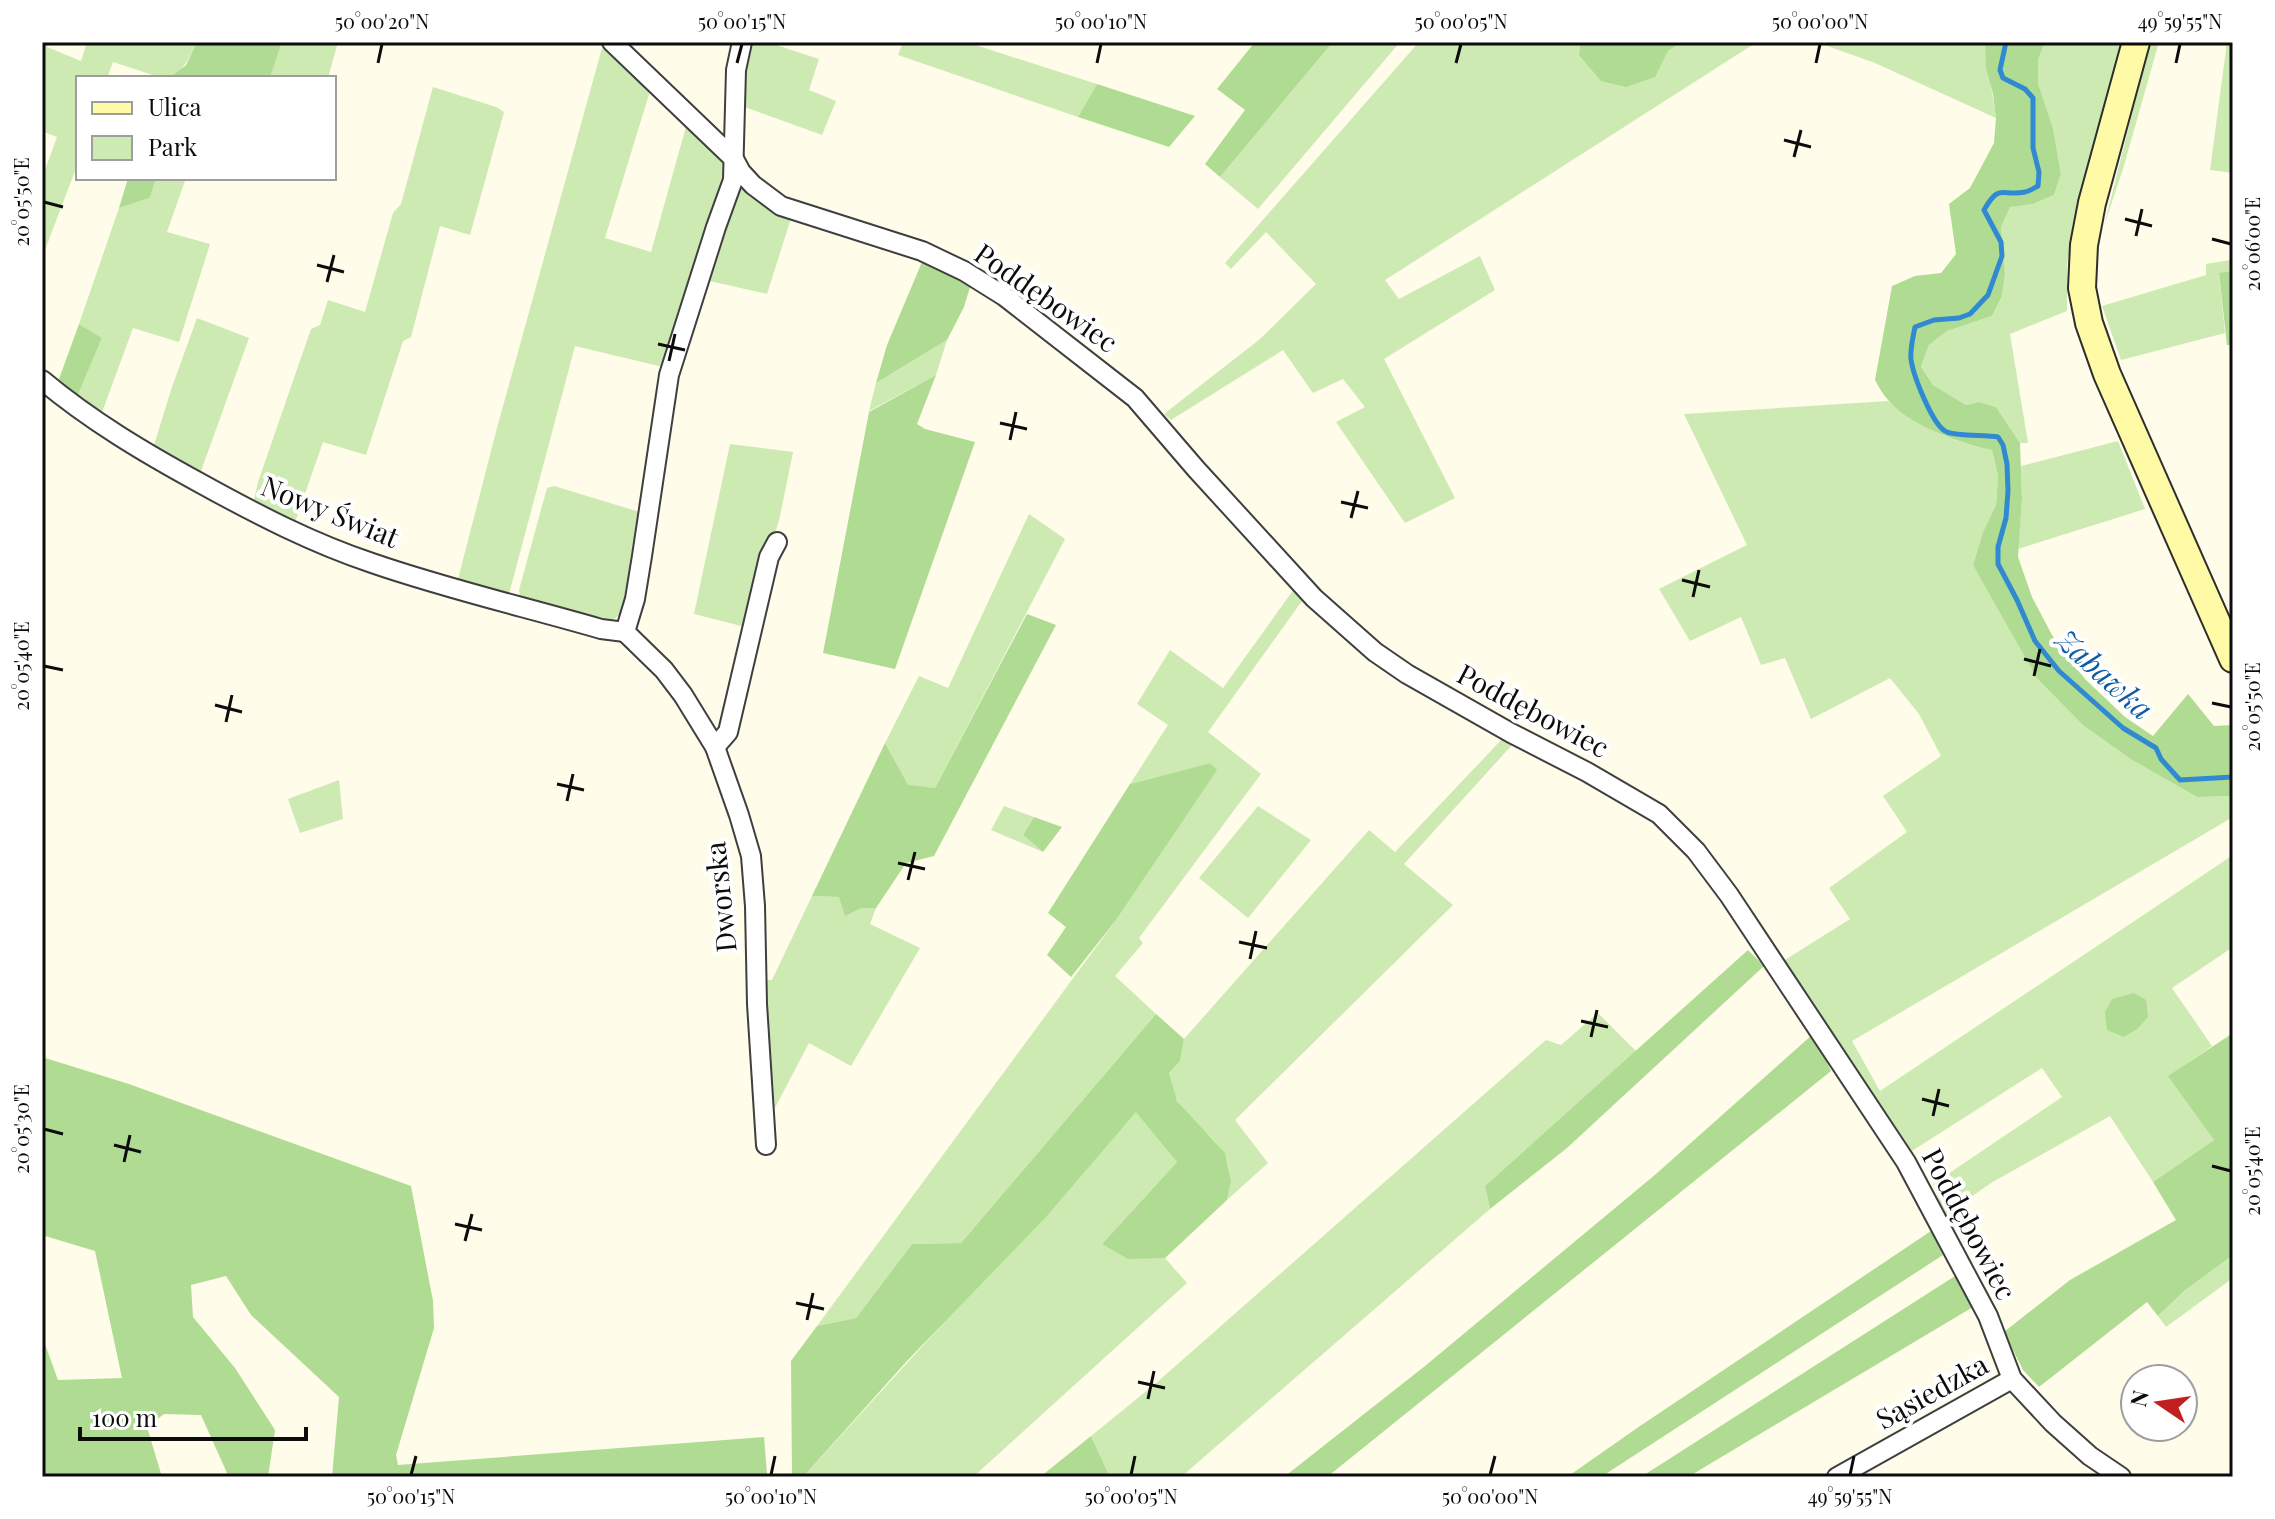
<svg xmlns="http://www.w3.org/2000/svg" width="2275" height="1519" viewBox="0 0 2275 1519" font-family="'Playfair Display',serif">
  <rect width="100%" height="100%" fill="#fffcea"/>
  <g fill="#cdeab3">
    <path d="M42,42H49L47,47L81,61L87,42H197C189,58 181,77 162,78L113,62L107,78H78V163L45,250L42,249V178L57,137L42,131Z"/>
    <path d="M282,42H338L328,78H270Z"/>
    <path d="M752,42H767L819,59L809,90L836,101L822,135L742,106L744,74Z"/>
    <path d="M903,42H966L1097,84L1078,117L898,55Z"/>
    <path d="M1333,42H1400L1258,209L1220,177Z"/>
    <path d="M1419,42H1580L1579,55L1655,76L1668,51L1682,42H1757L1385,280L1399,299L1480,256L1495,290L1384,359L1455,498L1405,523L1336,422L1365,407L1343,379L1313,393L1283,350L1171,420L1164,414L1260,339L1316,284L1266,232L1231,269L1225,263Z"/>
    <path d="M1816,42H1985C1986,68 1993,92 1996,118L1875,63Z"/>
    <path d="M2045,42H2124L2078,203L2067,265V311L2010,334L2028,443H2020L1996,407L1979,402L1966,405L1933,385L1921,365L1929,345L1947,331L1992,316L2002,296L2005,274L2001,227L2010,206L2033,204L2054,195L2061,174L2053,128L2038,83V60Z"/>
    <path d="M2150,42H2159L2123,169L2104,226Z"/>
    <path d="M2227,42H2233V173L2210,170Z"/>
    <path d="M602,48L650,91L605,238L651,252L687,123L723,158L729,173L667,368L575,346L509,594L504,595L457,583L497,428Z"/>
    <path d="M433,87L496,107L504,112L470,235L440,226L411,337L403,341L366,455L323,442L294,525L257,507L254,500L258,482L311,329L320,325L328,300L365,312L393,213L401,204Z"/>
    <path d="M156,178H186L167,232L210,244L179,342L133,328L101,415L77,397L102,338L79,324L119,208L150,198Z"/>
    <path d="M741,188L746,189L792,215L767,294L705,280L734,195Z"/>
    <path d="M2233,197V271L2219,274L2225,333L2121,360L2102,306L2206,275V264L2230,260Z"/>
    <path d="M197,318L249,338L201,471L197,475L157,451L154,445L172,387Z"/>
    <path d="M947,340L936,375L869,411L876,383Z"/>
    <path d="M1888,401C1915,426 1955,443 1992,450L1998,476L1996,505L1983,532L1973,565L2003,615L2084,726L2132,760L2197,797L2233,796V817L1852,1041L1880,1091L2233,855V947L2172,988L2212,1046L2169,1076L2214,1140L2153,1182L2110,1116L1991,1183L1944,1216L1933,1184L2062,1097L2042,1068L1912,1151L1780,963L1850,919L1829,888L1907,832L1883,796L1941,756L1919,714L1890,678L1811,719L1785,658L1761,665L1741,617L1690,641L1659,589L1747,545L1684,414Z"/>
    <path d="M2118,441L2145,509L2018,549L2022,498L2021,466Z"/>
    <path d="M730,444L793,452L780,516L749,628L694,614Z"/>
    <path d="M554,486L643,513L630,599L622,613L610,622L520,597L519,590L547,488Z"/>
    <path d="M1029,514L1065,539L935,788L908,786L885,743L919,676L948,688Z"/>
    <path d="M1294,589L1302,601L1208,732L1261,774L1139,938L1143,943L1115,976L1156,1014L961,1243L912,1244L856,1318L817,1326L1116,920L1216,770L1210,763L1130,784L1168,725L1137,704L1170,650L1223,688Z"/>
    <path d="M1504,737L1512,745L1404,864L1453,905L1235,1120L1268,1163L1227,1200C1239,1144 1206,1141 1179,1103C1173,1095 1172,1083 1169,1073L1180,1061L1184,1039L1369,830L1395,852Z"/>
    <path d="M339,780L343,819L300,833L288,799Z"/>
    <path d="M1004,806L1034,817L1023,835L1043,852L991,830Z"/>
    <path d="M1258,806L1311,840L1248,918L1199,878Z"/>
    <path d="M812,896L839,897L861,908H876L870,924L920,948L851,1066L809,1043L768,1121L763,980H772Z"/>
    <path d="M1598,1013L1636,1051L1485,1186L1490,1209L1181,1477H1110L1091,1436L1155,1384L1546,1040L1561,1045Z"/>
    <path d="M1137,1111L1177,1162L1102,1244L1164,1257L1187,1283L973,1477H803Z"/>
    <path d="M2233,1255V1278L2166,1327L2158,1316L2184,1291Z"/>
  </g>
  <g fill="#afdc92">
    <path d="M197,42H282L270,78H169L186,65Z"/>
    <path d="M1255,42H1333L1220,177L1205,164L1245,110L1217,89Z"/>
    <path d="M1580,42H1682L1668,51L1655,77L1626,87L1601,81L1579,55Z"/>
    <path d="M1985,42H2045L2038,60V83L2053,128L2061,174L2054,195L2033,204L2010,207L2001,227L2005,274L2002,296L1992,316L1947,331L1929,345L1921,366L1933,385L1966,405L1979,402L1996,407L2020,443L2022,498L2018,557L2032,597L2052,635L2085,679L2125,717L2153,736L2188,694L2214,726L2233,725V796L2197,797L2132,760L2084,726L2037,678L1973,565L1983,532L1996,505L1998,476L1992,450C1961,444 1909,425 1889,401C1883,395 1879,387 1875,380L1892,286L1915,276L1941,273L1956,254L1949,204L1970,188L1994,143L1996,118L1993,94L1986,68Z"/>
    <path d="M1097,84L1195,116L1169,147L1078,117Z"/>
    <path d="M128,178H156L150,198L119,208Z"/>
    <path d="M930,259L967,279L970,287L964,307L947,340L876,383L887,345L922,262Z"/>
    <path d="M2233,271V345H2227L2219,273Z"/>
    <path d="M79,324L102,338L77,397L59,379Z"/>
    <path d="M936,375L917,424L925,429L975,442L895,669L823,653L869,412Z"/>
    <path d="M1027,614L1056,625L934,856L906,863L876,908H861L845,916L839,897L812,896L885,743L908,785L935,788Z"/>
    <path d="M1210,763L1217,770L1116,920L1071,977L1047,955L1066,927L1048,913L1130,784Z"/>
    <path d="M1034,817L1062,827L1043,852L1023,835Z"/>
    <path d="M1748,950L1764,966L1567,1148L1490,1209L1485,1186Z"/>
    <path d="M2134,993L2146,1000L2148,1017L2137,1029L2124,1037L2107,1030L2105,1012L2112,999Z"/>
    <path d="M1156,1014L1184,1039L1180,1061L1169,1073L1177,1101L1225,1153L1231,1181L1227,1200L1165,1258L1128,1259L1102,1244L1177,1162L1136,1112L1045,1218L906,1362L803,1477H792L791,1361L817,1326L856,1318L912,1244L961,1243Z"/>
    <path d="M2233,1033V1255L2184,1291L2158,1316L2147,1302L2039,1387L2023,1370L2004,1332L2070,1280L2176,1220L2153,1182L2214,1140L2168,1076Z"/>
    <path d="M1813,1034L1831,1071L1327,1477H1284L1425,1366L1656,1174Z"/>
    <path d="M42,1057L129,1084L411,1186L433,1301L434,1328L396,1455L398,1465L764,1437L767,1474L740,1477H332L339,1397L251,1315L226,1276L191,1285L193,1317L235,1368L275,1430L268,1477H225L227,1473L201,1415L164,1414L147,1427L162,1477H42V1336L58,1380L122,1378L95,1251L42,1235Z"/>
    <path d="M1931,1231L1943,1255L1601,1477H1567L1640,1426Z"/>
    <path d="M1955,1276L1973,1307L1688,1477H1641Z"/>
    <path d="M1091,1436L1110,1477H1040Z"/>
  </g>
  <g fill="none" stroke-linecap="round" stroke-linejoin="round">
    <path stroke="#3189d2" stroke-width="5" d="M2006,42L2000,70L2003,78L2025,89L2033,98V148L2039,172L2038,186C2034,188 2030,191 2025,192C2002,197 2000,182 1984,210L2001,242L2002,256L1988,295L1970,314L1959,318L1934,320L1915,327C1913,337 1910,349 1911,359C1913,375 1933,427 1947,432C1955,436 1986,435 1998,437L2003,445L2007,464L2008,491L2006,518L1998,547V564L2017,600L2035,641L2059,671L2123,728L2156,748L2161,759L2180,780L2233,777"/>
    <defs>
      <g id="street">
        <path d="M612,42L734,159L741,172L753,185L781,206L922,251L964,271L1004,296L1135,398L1196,469L1314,598L1375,652L1407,674L1511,733L1587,772L1659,814L1696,851L1729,895L1906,1162L1988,1316L2012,1379L2053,1423L2090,1456L2121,1477"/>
        <path d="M42,380C91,421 145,453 200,483C256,514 312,543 372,563C447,589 525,607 601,629L625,632"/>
        <path d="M625,632L635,599L642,556L669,375L716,227L733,180L736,70L742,42"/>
        <path d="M625,632L664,670L683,695L715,747L739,815L751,856L755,906L757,1004L766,1145"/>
        <path d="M715,747L728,732L769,557L777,542"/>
        <path d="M1837,1477L2012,1379"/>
      </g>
      <path id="secondary" d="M2136,42L2092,203L2084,245L2082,288L2089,323L2107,374L2233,659"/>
    </defs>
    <use href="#street" stroke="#3f3f3f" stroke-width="22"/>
    <use href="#secondary" stroke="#2e2e2e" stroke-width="30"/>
    <use href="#street" stroke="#fff" stroke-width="18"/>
    <use href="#secondary" stroke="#fffaa5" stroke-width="26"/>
  </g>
  <path fill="none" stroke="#0c0c0c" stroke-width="3" d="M378,63L382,44M737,63L742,44M1097,63L1101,44M1456,63L1461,44M1816,63L1820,44M2176,63L2180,44M1784,140L1811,147M1794,157L1801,130M44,202L63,207M2125,219L2152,226M2136,236L2142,209M2212,239L2231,244M317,265L344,272M327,282L334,255M658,344L685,350M669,361L675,334M1000,423L1027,429M1010,440L1016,412M1341,502L1368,508M1351,518L1358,491M1682,580L1710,587M1693,597L1699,570M2024,659L2051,666M44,666L63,670M2034,676L2040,649M2212,703L2231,707M215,705L242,712M226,722L232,695M557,784L584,790M567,801L573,774M898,863L925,869M908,880L915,852M1239,942L1267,948M1250,959L1256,931M1581,1021L1608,1027M1591,1037L1597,1010M1922,1099L1949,1106M1933,1116L1939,1089M44,1129L63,1134M114,1145L141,1152M124,1162L130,1135M2212,1166L2231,1171M455,1224L482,1230M465,1241L472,1214M796,1303L824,1309M807,1320L813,1293M1138,1382L1165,1388M1148,1399L1154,1371M411,1475L416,1456M771,1475L775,1456M1131,1475L1135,1456M1490,1475L1495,1456M1850,1475L1854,1456"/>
  <g text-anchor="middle" stroke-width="8" stroke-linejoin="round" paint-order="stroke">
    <g font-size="28" fill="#0c0c0c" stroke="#fff">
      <text transform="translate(1046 298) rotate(35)" y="10">Poddębowiec</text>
      <text transform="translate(330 512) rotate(22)" y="10">Nowy Świat</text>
      <text transform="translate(1533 711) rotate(28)" y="10">Poddębowiec</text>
      <text transform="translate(721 897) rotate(-96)" y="10">Dworska</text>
      <text transform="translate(1969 1224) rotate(62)" y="10">Poddębowiec</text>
      <text transform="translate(1932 1392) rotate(-29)" y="10">Sąsiedzka</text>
    </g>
    <g font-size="30" font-style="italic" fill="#115ba1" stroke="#fff">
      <text transform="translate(2104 675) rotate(42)" y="10">Zabawka</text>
    </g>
  </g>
  <rect width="2275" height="1519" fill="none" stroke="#ffffff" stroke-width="88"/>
  <rect x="76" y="76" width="260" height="104" fill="#ffffff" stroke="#9e9e9e" stroke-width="2"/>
  <rect x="92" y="102" width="40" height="12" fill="#fffaa5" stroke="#9e9e9e" stroke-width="2"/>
  <text x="148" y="116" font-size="24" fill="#0c0c0c">Ulica</text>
  <rect x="92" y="136" width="40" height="24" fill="#cdeab3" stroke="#9e9e9e" stroke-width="2"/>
  <text x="148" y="156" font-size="24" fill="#0c0c0c">Park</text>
  <g transform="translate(2159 1403) rotate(283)"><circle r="38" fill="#ffffff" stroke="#9e9e9e" stroke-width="2"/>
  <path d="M0-6L14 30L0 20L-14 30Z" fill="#c0201f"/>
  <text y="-12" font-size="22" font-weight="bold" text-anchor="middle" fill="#0c0c0c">N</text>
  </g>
  <path d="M80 1427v12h226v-12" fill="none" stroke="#0c0c0c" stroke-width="4"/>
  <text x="92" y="1427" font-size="24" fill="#0c0c0c" stroke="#ffffff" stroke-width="6" paint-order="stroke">100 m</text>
  <rect x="44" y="44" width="2187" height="1431" fill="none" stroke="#0c0c0c" stroke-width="3"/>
  <g font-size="20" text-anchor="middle" fill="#0c0c0c">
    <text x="382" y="29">50°00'20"N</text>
    <text x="742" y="29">50°00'15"N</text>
    <text x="1101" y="29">50°00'10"N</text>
    <text x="1461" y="29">50°00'05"N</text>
    <text x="1820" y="29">50°00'00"N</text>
    <text x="2180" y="29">49°59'55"N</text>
    <text transform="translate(22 202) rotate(-90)" y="7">20°05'50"E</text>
    <text transform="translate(2253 244) rotate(-90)" y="7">20°06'00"E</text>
    <text transform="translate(22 666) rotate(-90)" y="7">20°05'40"E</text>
    <text transform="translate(2253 707) rotate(-90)" y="7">20°05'50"E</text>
    <text transform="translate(22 1129) rotate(-90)" y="7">20°05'30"E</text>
    <text transform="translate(2253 1171) rotate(-90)" y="7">20°05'40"E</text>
    <text x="411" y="1504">50°00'15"N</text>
    <text x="771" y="1504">50°00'10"N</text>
    <text x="1131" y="1504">50°00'05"N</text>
    <text x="1490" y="1504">50°00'00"N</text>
    <text x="1850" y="1504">49°59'55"N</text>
  </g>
</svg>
